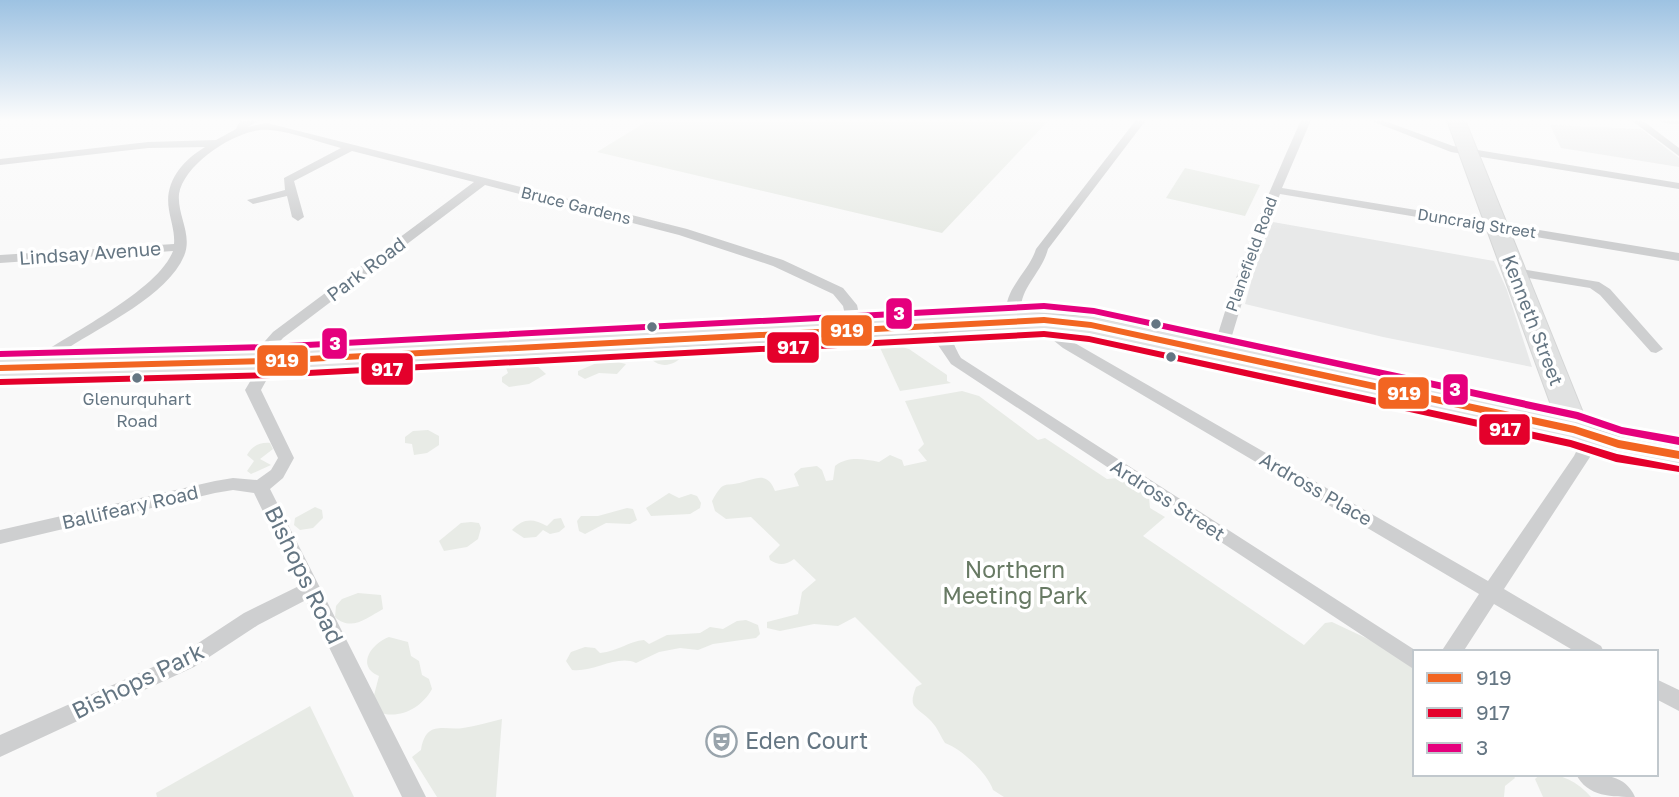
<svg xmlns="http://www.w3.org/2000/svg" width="1679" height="797" viewBox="0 0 1679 797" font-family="'Golos Text',sans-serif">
  <rect width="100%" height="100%" fill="#f9f9f9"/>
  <g fill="#e8e9e9">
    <path d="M1550,125L1641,129L1679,158V167L1561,148Z"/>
    <path d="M1273,222L1494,261L1507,290L1532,367L1383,337L1245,304L1261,246Z"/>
  </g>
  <g fill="#e8ebe6">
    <path d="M649,120L1000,121L1049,120L942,233L597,152Z"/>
    <path d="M1185,168L1260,185L1245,216L1166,198Z"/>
    <path d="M876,339L909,349L947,375V381L951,383L900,391Z"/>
    <path d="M673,347L683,350L684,354C676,366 658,370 649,356L650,352Z"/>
    <path d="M606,359L626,364L617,374L599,373L585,379L578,375V371Z"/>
    <path d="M508,363H534L546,374L529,384L509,387L502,382V377L508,373L505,365Z"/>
    <path d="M962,391L979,396L1038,440L1045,438L1107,479L1117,478L1133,483L1149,498L1150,508L1165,517L1143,536L1304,645L1325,623L1332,622L1385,647L1415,670V774H1512L1515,778L1505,786L1504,797H1004L993,790C988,774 962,749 945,743C940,735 936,725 929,719C915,706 908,708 916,687L922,684L855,617L838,626L814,624L780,631L767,628V622L798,614L802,592L816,580L794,559C786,565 779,566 770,560L769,556L780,545L751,517L726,519L715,511L712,501C725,478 723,488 743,482C757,478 768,472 775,491L799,486L794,474L801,468L817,466L822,470L826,481L833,480L835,466C848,456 863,459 879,462L890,455L902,460L904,466L927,461L918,450L924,444L905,401Z"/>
    <path d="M428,430L439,436V445L427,453L414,455L412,444L405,443V437L413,431Z"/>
    <path d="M270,443L273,449L260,459L271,465L251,474L247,471L254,461L247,455C252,446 260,442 270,443Z"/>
    <path d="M669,493L679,498L691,494L697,496L701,503L700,508L690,514L651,516L646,508Z"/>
    <path d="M315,507L322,510L323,518L313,528L300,530L294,525L295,518Z"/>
    <path d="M627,508L633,509L637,520L630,524L606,523L585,534L579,531L577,521L581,516H598Z"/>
    <path d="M561,518L565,527L559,532L550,534L543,530L536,537L524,538L512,530C523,518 533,518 547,526L554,519Z"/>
    <path d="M471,522L479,523L481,528L478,539L467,547L444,551L439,541L461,523Z"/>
    <path d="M358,593L381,595L383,609C367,618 351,632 335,617L336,606L342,599Z"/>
    <path d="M746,620L758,625L760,634L756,638L713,644L698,650L680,648L659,652L636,663C617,654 593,673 572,670L566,661L571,652L585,647L595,648L600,653C619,651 629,641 644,640L649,644L667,635L700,633L710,627L723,629L737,621Z"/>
    <path d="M389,637L408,642L411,656L419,661L422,675L429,679L432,689C421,709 397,721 376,711L373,699L379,676C355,666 372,643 389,637Z"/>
    <path d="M310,706L354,797H157L156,793Z"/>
    <path d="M502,719L496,797H437L412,757L421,750C426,719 445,731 463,728C476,726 489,722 502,719Z"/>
    <path d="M1541,774C1562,774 1577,781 1591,797H1543L1535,779Z"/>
  </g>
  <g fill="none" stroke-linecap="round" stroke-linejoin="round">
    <defs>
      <path id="secondary" d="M1575,423L1620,437L1679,447V463L1618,452L1567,435L1564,430L1567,425Z"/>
      <path id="highway" d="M1447,120H1465L1590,430L1585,437L1575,440L1091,333L1015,328L270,369L0,376V360L270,353L1015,312L1091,317L1555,416Z"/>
    </defs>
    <use href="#secondary" stroke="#d5d6d7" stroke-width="2"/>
    <use href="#highway" stroke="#d5d6d6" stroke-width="2"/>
    <g fill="#cecfd0" fill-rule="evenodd">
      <path d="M261,120L247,127L267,123L687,229L783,260L843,288L857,305L862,328L855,332L848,328L843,306L833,294L773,266L679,235L485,185L283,338L266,357L275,358L277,361L261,390L294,458L283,478L270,489L426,797H402L306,600L258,625L194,667L0,757V735L180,655L244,613L299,586L254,493L233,490L215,493L0,544V530L215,481L233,478L257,480L271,470L278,458L245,390L261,363L254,367L249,365L246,362L249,359L273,332L474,182L352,151L294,181L304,217L298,221L292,217L287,196L253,204L247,200L285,190L284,178L341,148C318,142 293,132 269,130C239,127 184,163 179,194C177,215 193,235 184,256C168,295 102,326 68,348C56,356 42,370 28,374L23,372L20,369L23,366C60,338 157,293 173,251L0,263V255L174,244C175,232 171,222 169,210C164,182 182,161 205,147L148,148L0,165V159L148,142L216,140L236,129L240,121Z"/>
      <path d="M1136,120H1146L1048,249C1041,276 1015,290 1022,320L1015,324L1010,323C996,294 1028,275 1036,249Z"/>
      <path d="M1301,120H1311L1282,188L1679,253V261L1280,194L1254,263L1227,352L1225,355H1215L1213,352C1235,271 1267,196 1301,120Z"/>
      <path d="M1369,120H1382L1453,146L1679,183V189L1451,152Z"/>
      <path d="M1631,120H1642L1679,148V156Z"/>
      <path d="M1659,120H1679V124L1664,123Z"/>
      <path d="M1515,268L1599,282L1610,289L1663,349L1656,353L1651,352L1600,295L1590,288L1510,275L1508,272Z"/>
      <path d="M1044,316L1049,317L1058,330L1073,342L1488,581L1574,456L1576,452L1567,430L1575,425L1581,426L1592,452L1590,457L1504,589L1601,646L1604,652H1576L1494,604L1463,652H1441L1479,594L1063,348L1048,336L1037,320Z"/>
      <path d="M937,320C948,325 954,347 961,358L1418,652H1415V670L951,364L938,345L930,324Z"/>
      <path d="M1656,679L1679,690V711L1656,699Z"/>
      <path d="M1576,774C1599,774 1625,773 1635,797C1613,797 1587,797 1576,774Z"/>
    </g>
    <use href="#secondary" fill="#e1e2e2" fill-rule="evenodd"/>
    <use href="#highway" fill="#e1e2e2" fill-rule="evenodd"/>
    <defs>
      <path id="bus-1" d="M1044,317L1091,322L1575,426L1619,440L1679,451V459L1618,448L1573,433L1091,328L1044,323L270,364L0,371V365L270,358Z"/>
      <path id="bus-2" d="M1044,331L1089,336L1571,440L1617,454L1679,466V472L1616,462L1570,447L1089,342L1044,337L271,378L0,385V379L271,372Z"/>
      <path id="bus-3" d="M1044,303L1094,308L1578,412L1622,427L1679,437V445L1621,434L1576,419L1094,314L1044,309L269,350L0,357V351L269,344Z"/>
    </defs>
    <use href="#bus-1" stroke="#fff" stroke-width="6"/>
    <use href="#bus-2" stroke="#fff" stroke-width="6"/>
    <use href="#bus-3" stroke="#fff" stroke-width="6"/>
    <use href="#bus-1" fill="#f26522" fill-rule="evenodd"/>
    <use href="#bus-2" fill="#e4002b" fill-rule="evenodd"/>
    <use href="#bus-3" fill="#e5007d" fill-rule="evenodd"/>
  </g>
  <linearGradient id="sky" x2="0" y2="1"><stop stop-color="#9dc2e2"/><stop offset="0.52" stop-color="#fcfcfc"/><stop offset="1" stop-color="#fcfcfc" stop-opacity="0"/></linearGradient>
  <rect width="1679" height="231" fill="url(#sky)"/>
  <defs>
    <symbol id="theatre-ring" viewBox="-11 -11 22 22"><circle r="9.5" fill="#fff" stroke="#99a4ac" stroke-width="1.5"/><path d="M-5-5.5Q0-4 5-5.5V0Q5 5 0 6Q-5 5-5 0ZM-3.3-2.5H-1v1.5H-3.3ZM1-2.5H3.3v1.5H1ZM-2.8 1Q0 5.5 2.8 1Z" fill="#99a4ac"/></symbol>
  </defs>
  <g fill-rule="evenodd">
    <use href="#theatre-ring" x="704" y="724" width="35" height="35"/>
  </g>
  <g fill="#657683" stroke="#fff" stroke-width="2.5">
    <circle cx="1156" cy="324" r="6"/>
    <circle cx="652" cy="327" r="6"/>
    <circle cx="1171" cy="357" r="6"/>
    <circle cx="137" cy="378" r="6"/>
  </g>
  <g text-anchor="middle" stroke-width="7" stroke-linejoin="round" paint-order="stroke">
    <g font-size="16" fill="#657683" stroke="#fff">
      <text transform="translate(576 205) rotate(14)" y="6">Bruce Gardens</text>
      <text transform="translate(1477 223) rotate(9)" y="6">Duncraig Street</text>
      <text transform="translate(1251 254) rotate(-70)" y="6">Planefield Road</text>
    </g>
    <g font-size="17" fill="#657683" stroke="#fff">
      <text x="137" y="405">Glenurquhart<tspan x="137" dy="22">Road</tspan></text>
    </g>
    <g font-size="19" fill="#657683" stroke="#fff">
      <text transform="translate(90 253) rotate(-4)" y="7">Lindsay Avenue</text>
      <text transform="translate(366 269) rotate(-37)" y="7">Park Road</text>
      <text transform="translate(1533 320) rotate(69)" y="7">Kenneth Street</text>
      <text transform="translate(1316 489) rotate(30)" y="7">Ardross Place</text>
      <text transform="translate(1168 500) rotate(33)" y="7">Ardross Street</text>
      <text transform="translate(130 507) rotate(-13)" y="7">Ballifeary Road</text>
    </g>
    <g font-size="23" fill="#687a64" stroke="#fff">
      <text x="1015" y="578">Northern<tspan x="1015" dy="26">Meeting Park</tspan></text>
    </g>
    <g font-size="23" fill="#657683" stroke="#fff">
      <text transform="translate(304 575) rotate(64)" y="8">Bishops Road</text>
      <text transform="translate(138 681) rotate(-26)" y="8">Bishops Park</text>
    </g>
    <g font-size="23" fill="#657683" stroke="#fff" text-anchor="start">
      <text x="745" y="749">Eden Court</text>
    </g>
  </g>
  <g stroke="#fff" stroke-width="2.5">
    <rect x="885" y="297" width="28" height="33" rx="7" fill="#e5007d"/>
    <rect x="820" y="314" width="53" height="33" rx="7" fill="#f26522"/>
    <rect x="321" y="327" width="27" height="33" rx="7" fill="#e5007d"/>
    <rect x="766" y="331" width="54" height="33" rx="7" fill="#e4002b"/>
    <rect x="256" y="344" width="53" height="33" rx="7" fill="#f26522"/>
    <rect x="360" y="352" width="54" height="34" rx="7" fill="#e4002b"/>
    <rect x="1442" y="373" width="27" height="33" rx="7" fill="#e5007d"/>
    <rect x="1377" y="376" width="53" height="34" rx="7" fill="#f26522"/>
    <rect x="1478" y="413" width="53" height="33" rx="7" fill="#e4002b"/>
  </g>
  <g font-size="19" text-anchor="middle" font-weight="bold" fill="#fff">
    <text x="899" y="320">3</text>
    <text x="847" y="337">919</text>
    <text x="335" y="350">3</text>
    <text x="793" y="354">917</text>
    <text x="282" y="367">919</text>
    <text x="387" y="376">917</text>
    <text x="1455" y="396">3</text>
    <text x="1404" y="400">919</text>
    <text x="1505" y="436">917</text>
  </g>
  <rect x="1413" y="650" width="245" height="126" fill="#ffffff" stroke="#c1c8cd" stroke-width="2"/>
  <rect x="1427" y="673" width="35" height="10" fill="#f26522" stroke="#c1c8cd" stroke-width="2"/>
  <text x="1476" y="685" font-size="21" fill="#657683">919</text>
  <rect x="1427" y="708" width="35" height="10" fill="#e4002b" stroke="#c1c8cd" stroke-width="2"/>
  <text x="1476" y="720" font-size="21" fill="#657683">917</text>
  <rect x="1427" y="743" width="35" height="10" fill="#e5007d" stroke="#c1c8cd" stroke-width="2"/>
  <text x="1476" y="755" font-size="21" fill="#657683">3</text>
</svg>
